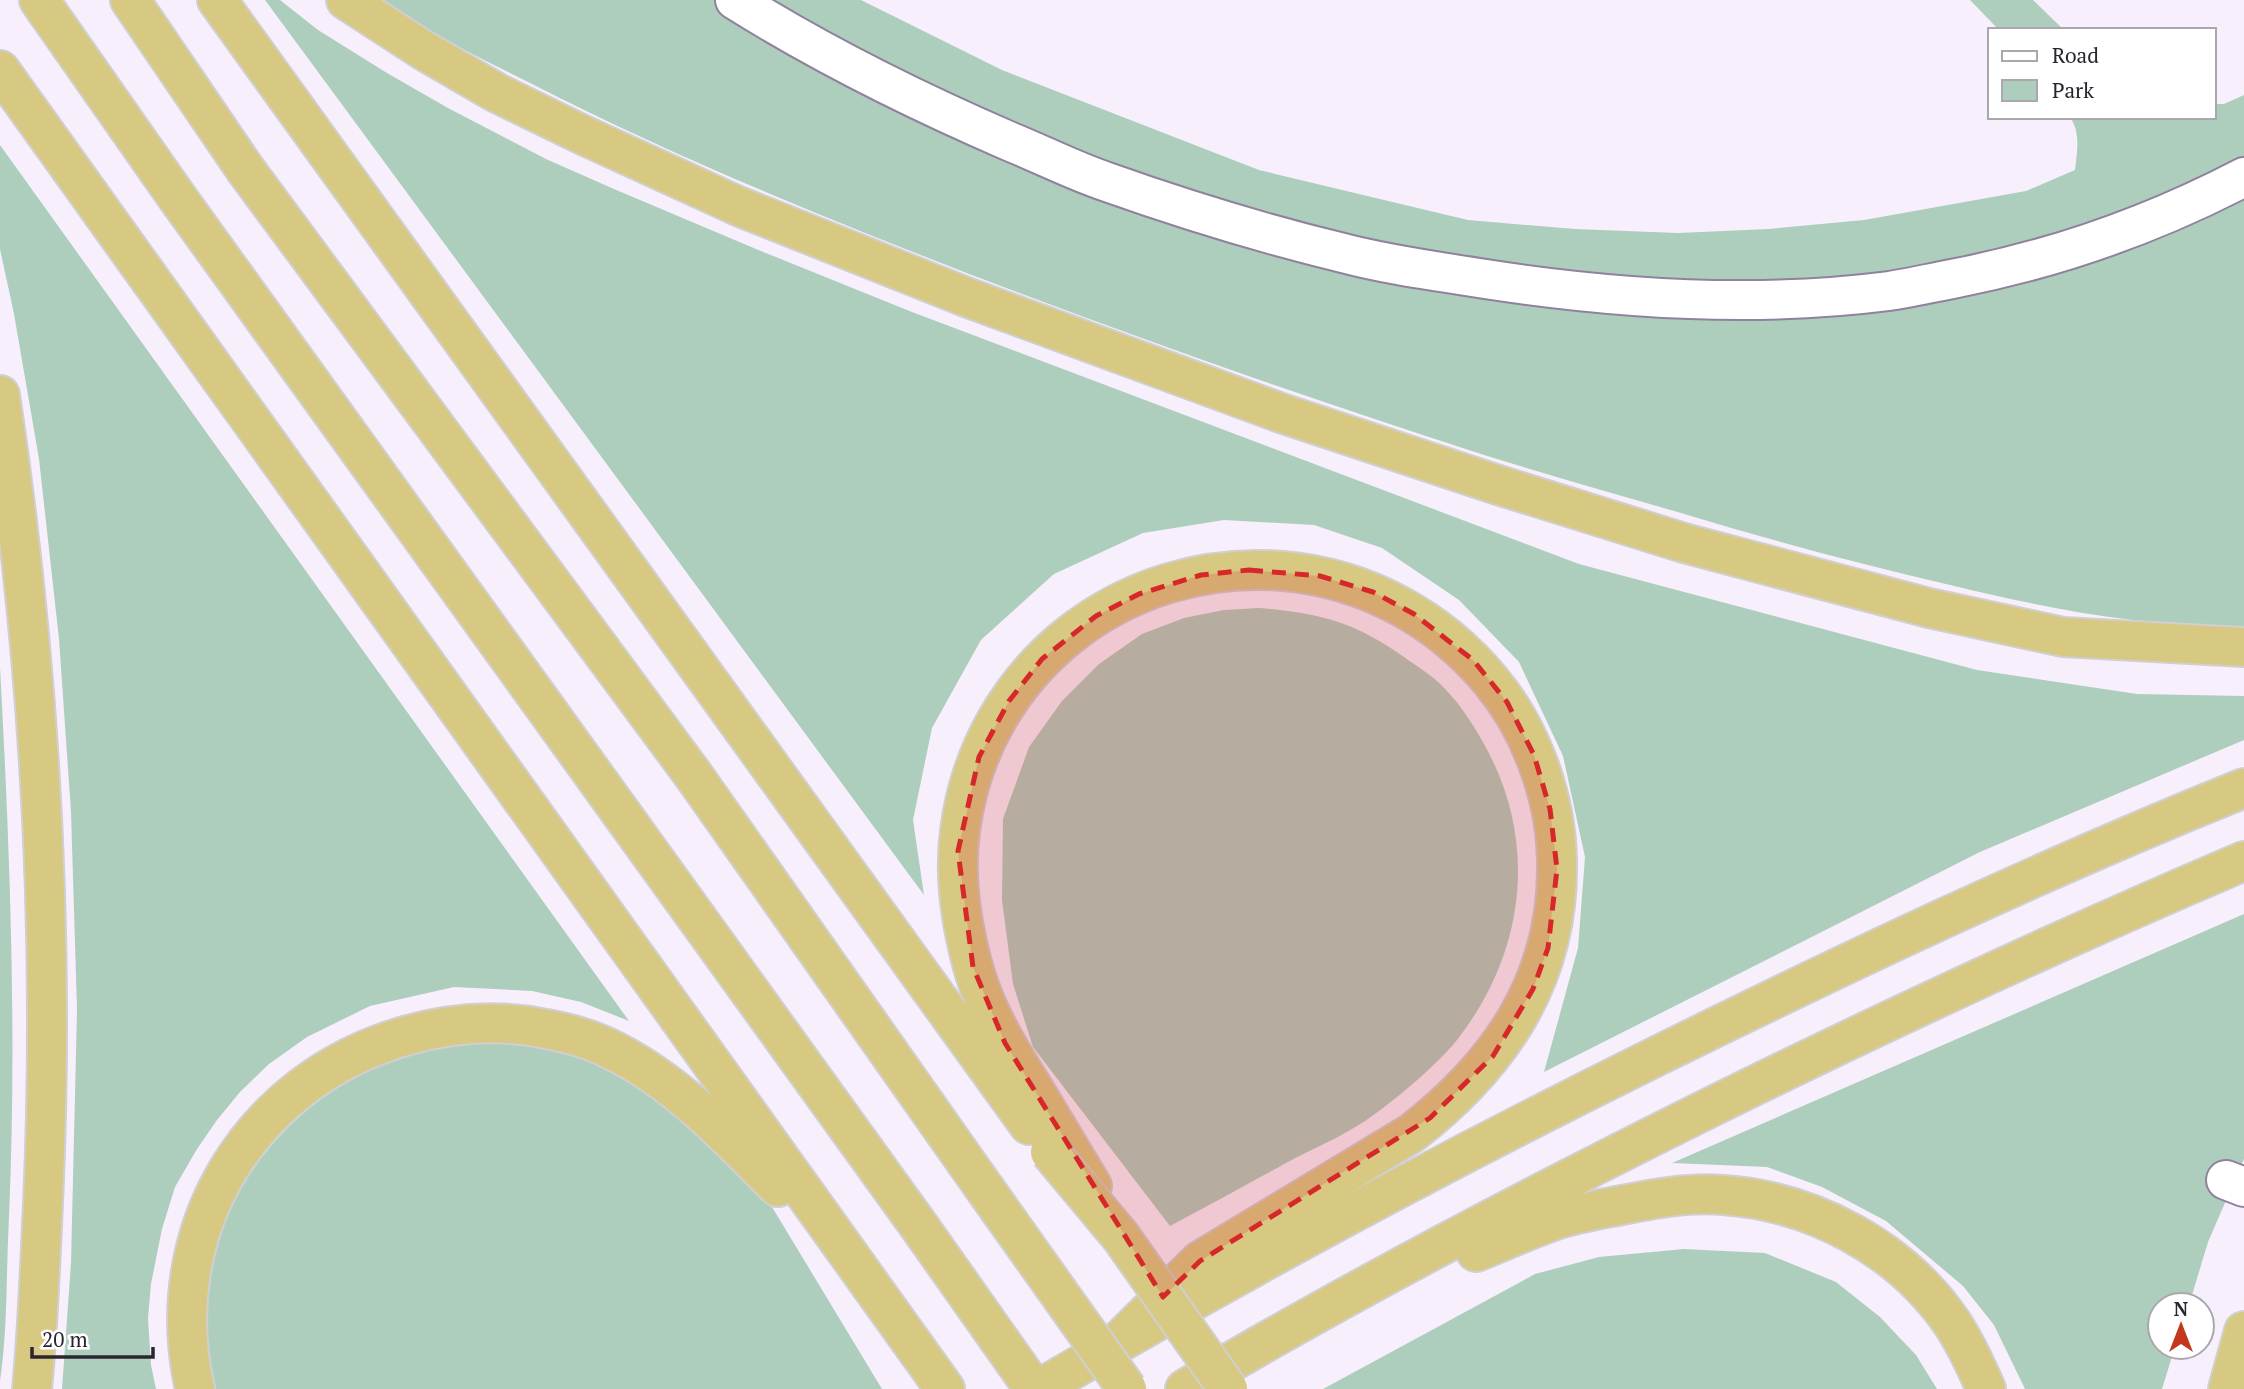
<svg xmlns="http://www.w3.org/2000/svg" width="2244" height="1389" viewBox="0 0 2244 1389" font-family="'PT Serif',serif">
  <rect width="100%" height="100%" fill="#f7f0fc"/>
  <g fill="#aecebd">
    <path d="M265,0H280L318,30L387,73L448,108L546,159L614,189L756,249L912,312L1579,564L1977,670L2137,694L2244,696V740L1980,852L1544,1072L1578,948L1585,857L1563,756L1519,662L1459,600L1382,548L1314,525L1224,520L1143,533L1054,574L981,640L932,728L913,820L924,895Z"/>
    <path d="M383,0H861L1002,70L1259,170L1468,220L1575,229L1678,233L1768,229L1864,220L2026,191L2075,170C2077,152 2081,133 2070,117H2214V104H2224L2244,95V626C2145,628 2045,608 1950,585C1860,564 1770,540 1681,513C1615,494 1548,475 1481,454C1274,387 1067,314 865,233C751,187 639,139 530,83C478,57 430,34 383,0Z"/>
    <path d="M1970,0H2033L2064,30H1999Z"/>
    <path d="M0,145L629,1021L581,1002L532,991L454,987L370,1006L307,1037L269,1064L240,1092L217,1120L197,1149L175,1187L162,1229L151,1284L148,1318L151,1365L156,1389H62L71,1263L77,1010L71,812L59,639L39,459L14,314L0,249Z"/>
    <path d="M1259,608C1284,610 1308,613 1332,620C1360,628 1388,645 1411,662C1420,668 1429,674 1437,681C1456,698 1472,722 1484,744C1538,840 1526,949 1460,1036C1440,1063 1393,1102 1365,1121C1341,1137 1312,1149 1286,1163C1248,1184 1209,1205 1170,1226L1033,1047L1013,984L1002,900L1003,819L1029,747L1062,701L1099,664L1142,634L1184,618L1224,610Z"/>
    <path d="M0,667C10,851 17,1034 9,1217C6,1272 8,1327 0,1381Z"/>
    <path d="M2244,914V1159L2208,1242L2189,1305H2160V1347H2175L2162,1389H2025L1994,1325L1963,1286L1886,1221L1822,1187L1767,1167L1672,1163Z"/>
    <path d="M499,1042L558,1049L650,1083L766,1197L882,1389H209C208,1360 203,1328 206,1298C207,1283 210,1266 213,1251C216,1237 224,1224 230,1211C266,1129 347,1066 435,1048C456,1044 478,1043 499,1042Z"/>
    <path d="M1684,1249L1765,1253L1836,1282L1880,1317L1916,1355L1937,1389H1323L1535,1274L1599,1257Z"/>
  </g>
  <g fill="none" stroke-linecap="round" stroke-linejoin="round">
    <defs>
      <g id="minor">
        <path d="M735,0C823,55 916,101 1011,142C1043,155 1074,171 1107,182C1183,209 1265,234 1343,253C1392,266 1443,272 1492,280C1624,300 1757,308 1889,291C1910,288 1931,283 1952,279C2056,259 2150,226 2244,177"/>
        <path d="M2226,1180L2244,1187"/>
      </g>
      <g id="highway">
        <path d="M39,0L179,200L919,1226L1034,1389"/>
        <path d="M130,0L245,169L694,776L985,1189"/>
        <path d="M217,0L1029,1125"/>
        <path d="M346,0L423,50L497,93L581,134L738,206L966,297L1281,413L1495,484L1684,543L1929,608L2063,637L2244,647"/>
        <path d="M0,70L945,1389"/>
        <path d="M0,395C40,663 55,934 43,1204C40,1266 38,1328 32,1389"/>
        <path d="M1092,1186C1074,1156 1056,1126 1038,1096C1012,1055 986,1014 973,967C961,923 954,876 960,831C980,670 1122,558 1283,571C1365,578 1439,618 1491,681C1531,729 1556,797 1557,860C1560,977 1502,1063 1412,1133L1200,1261L1117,1343"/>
        <path d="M1476,1252C1501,1242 1525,1231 1550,1222C1571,1214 1595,1210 1617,1206C1652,1199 1688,1192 1723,1195C1812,1201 1901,1248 1952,1323C1966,1344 1976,1366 1986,1389"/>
        <path d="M195,1389C159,1231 249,1081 405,1036C450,1023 499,1019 546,1029C568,1033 596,1041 616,1052C679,1084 729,1138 778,1187"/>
        <path d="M1039,1389C1240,1271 1445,1161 1653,1058C1847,962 2043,869 2244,788"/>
        <path d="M1185,1389C1355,1288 1532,1196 1709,1108C1885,1021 2063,938 2244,861"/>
        <path d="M2228,1389L2244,1331"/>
      </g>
    </defs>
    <use href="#minor" stroke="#90819c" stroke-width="42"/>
    <use href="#highway" stroke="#d0cfd1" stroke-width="42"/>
    <use href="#minor" stroke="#fff" stroke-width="38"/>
    <use href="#highway" stroke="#d7c982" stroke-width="38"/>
    <defs>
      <g id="highway-bridge">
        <path d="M1050,1152L1121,1237L1228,1389"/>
        <path d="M985,1189L1127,1389"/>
      </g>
    </defs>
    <use href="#highway-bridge" stroke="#d0cfd1" stroke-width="42" stroke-linecap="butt"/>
    <use href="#highway-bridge" stroke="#d7c982" stroke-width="38"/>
  </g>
  <path fill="#d62828" fill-opacity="0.2" stroke="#d62828" stroke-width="5" stroke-dasharray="14 9" stroke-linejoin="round" d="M1249,570L1320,576L1373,592L1414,614L1473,660L1507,702L1534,755L1550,809L1557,869L1548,948L1533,989L1493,1056L1430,1118L1200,1261L1163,1297L1005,1043L973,967L958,851L979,757L1009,701L1042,659L1096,616L1139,594L1201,575Z"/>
  <rect x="1988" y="28" width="228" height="91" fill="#ffffff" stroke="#aaa8ac" stroke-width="2"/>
  <rect x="2002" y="51" width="35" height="10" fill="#ffffff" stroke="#aaa8ac" stroke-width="2"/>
  <text x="2052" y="63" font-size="21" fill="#2b2530">Road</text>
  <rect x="2002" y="80" width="35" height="21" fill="#aecebd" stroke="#aaa8ac" stroke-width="2"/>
  <text x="2052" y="98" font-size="21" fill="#2b2530">Park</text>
  <g transform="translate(2181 1326)"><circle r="33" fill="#ffffff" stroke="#aaa8ac" stroke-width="2"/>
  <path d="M0-5L12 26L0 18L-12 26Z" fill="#c3381c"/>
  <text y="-10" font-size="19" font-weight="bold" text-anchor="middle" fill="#2b2530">N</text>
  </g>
  <path d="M32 1347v10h121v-10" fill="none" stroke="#2b2530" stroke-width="3.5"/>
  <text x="42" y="1347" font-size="21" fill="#2b2530" stroke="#ffffff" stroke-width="5" paint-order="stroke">20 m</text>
</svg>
